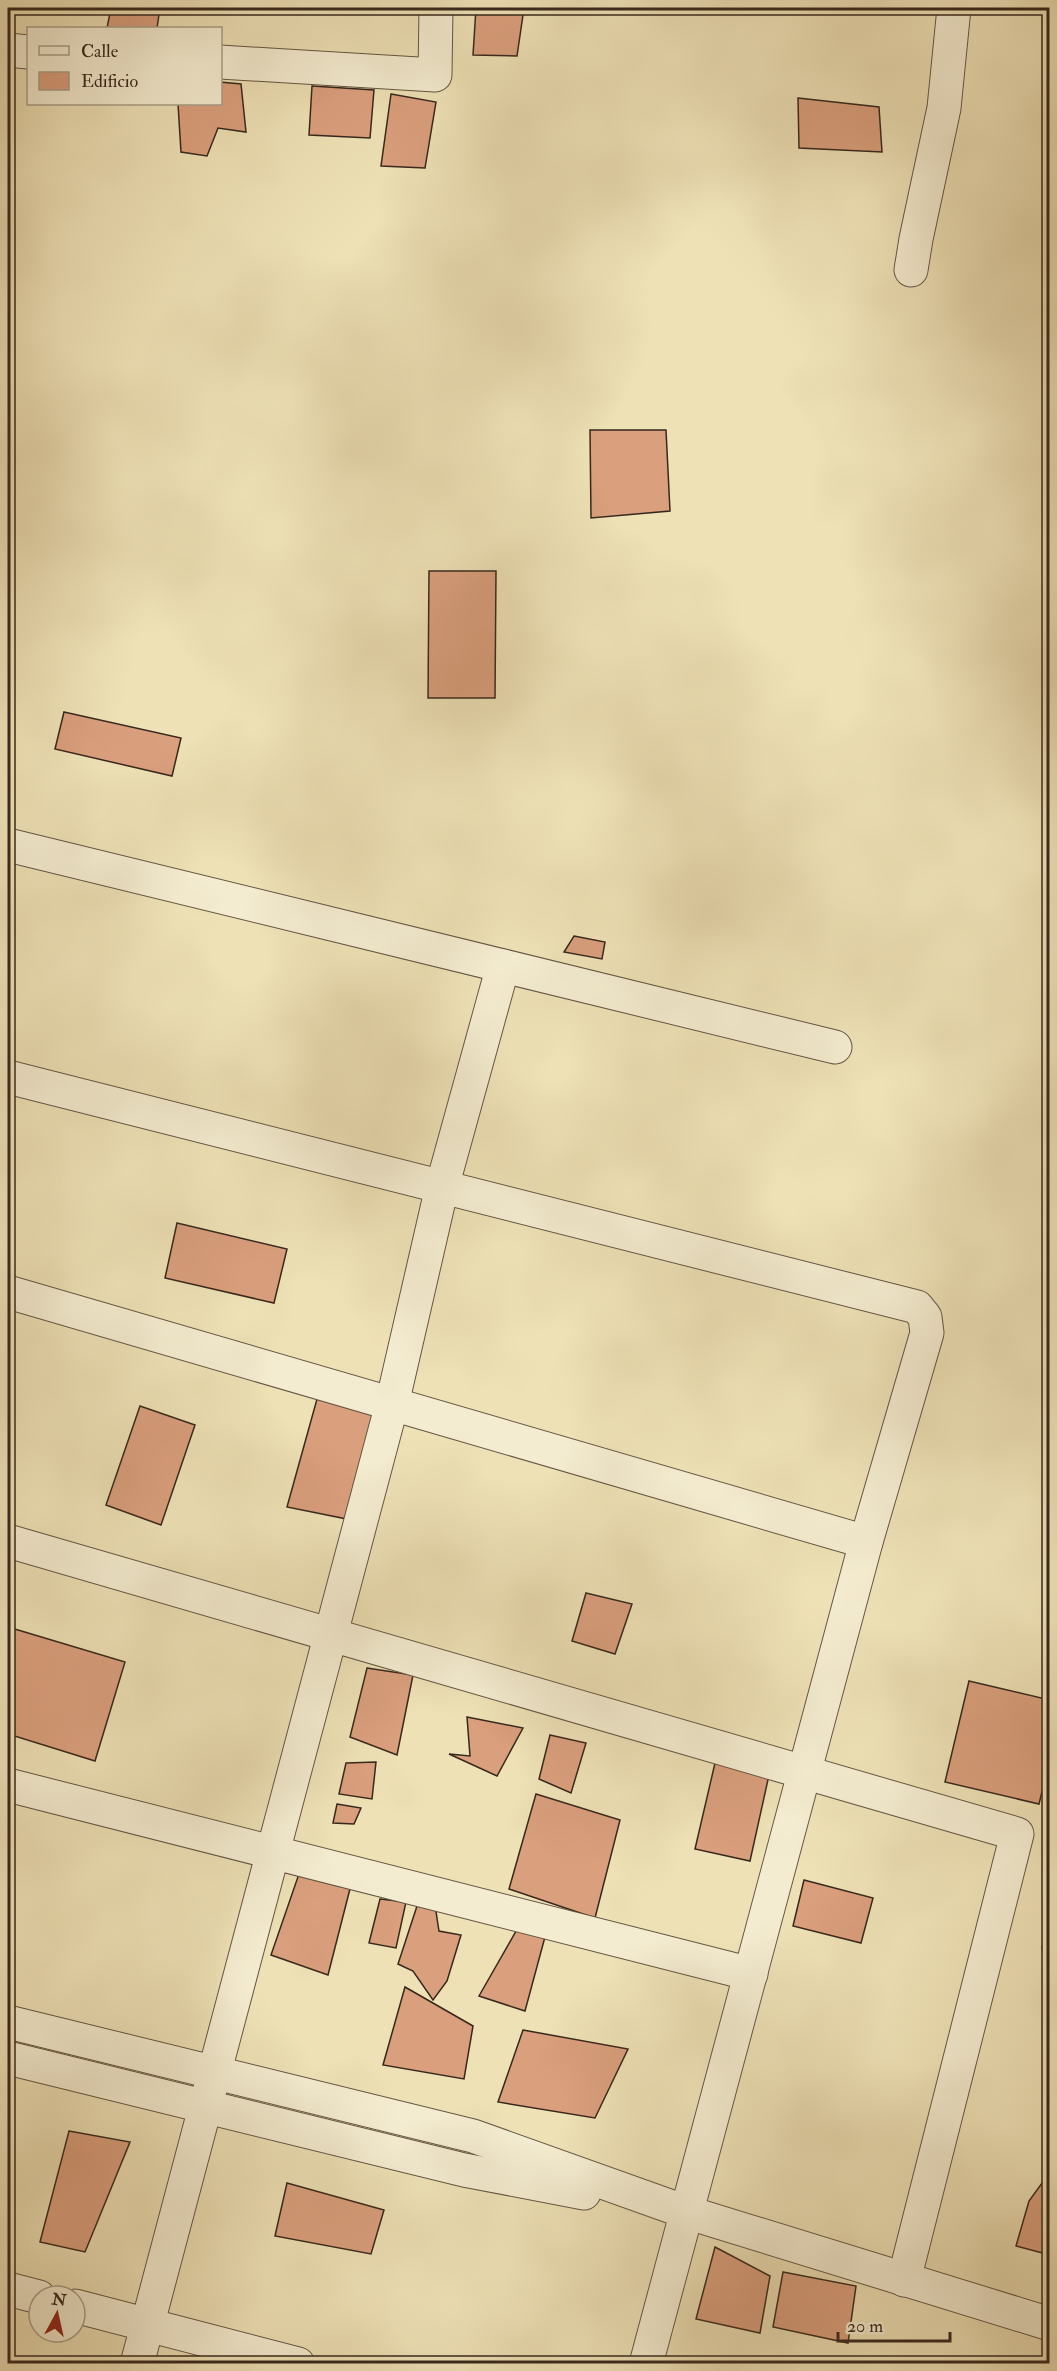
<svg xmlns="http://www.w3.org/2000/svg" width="1057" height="2371" viewBox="0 0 1057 2371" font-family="'IM FELL Double Pica',serif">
  <rect width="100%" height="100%" fill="#eee1b6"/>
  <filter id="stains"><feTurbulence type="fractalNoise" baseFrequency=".00333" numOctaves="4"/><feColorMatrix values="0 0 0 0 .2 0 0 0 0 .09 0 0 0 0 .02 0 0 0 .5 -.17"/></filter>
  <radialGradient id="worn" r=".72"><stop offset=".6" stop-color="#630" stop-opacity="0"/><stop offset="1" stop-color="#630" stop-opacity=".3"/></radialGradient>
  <g fill="#da9f7d" stroke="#37281d" stroke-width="1.5">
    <path d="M111,8H160L157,28H107Z"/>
    <path d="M476,8H524L517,56L473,55Z"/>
    <path d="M220,82L241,84L246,132L218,128L207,156L181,152L178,104H220Z"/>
    <path d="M312,86L374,90L370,138L309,135Z"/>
    <path d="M391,94L436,102L425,168L381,166Z"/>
    <path d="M798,98L879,107L882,152L799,148Z"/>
    <path d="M590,430H666L670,511L591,518Z"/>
    <path d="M429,571H496L495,698H428Z"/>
    <path d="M64,712L181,738L172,776L55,749Z"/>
    <path d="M574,936L605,942L602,959L564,952Z"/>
    <path d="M177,1223L287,1249L274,1303L165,1278Z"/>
    <path d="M317,1399L374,1409L347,1519L287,1507Z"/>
    <path d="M140,1406L195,1425L161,1525L106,1505Z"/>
    <path d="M586,1593L632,1604L615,1654L572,1641Z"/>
    <path d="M8,1627L125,1662L95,1761L8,1734Z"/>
    <path d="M367,1668L413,1675L397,1755L350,1737Z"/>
    <path d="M969,1681L1050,1700V1759L1039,1804L945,1782Z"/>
    <path d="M467,1717L523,1728L497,1776L449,1754L470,1756Z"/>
    <path d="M550,1735L586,1743L571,1793L539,1779Z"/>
    <path d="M376,1762L372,1799L339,1794L346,1763Z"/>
    <path d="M715,1763L769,1775L750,1861L695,1849Z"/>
    <path d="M536,1794L620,1820L595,1918L509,1889Z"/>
    <path d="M337,1804L361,1808L354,1824L333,1823Z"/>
    <path d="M301,1868L353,1877L328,1975L271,1955Z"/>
    <path d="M804,1880L873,1898L861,1943L793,1926Z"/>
    <path d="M380,1899L406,1902L396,1948L369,1943Z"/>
    <path d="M435,1905L439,1931L461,1935L447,1981L433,2000L413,1971L398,1964L417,1906Z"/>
    <path d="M519,1926L545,1937L525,2011L479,1996Z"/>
    <path d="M1050,1946V1988L1042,1947Z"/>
    <path d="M405,1987L473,2026L464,2079L383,2065Z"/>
    <path d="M523,2030L628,2049L595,2118L498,2102Z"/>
    <path d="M69,2131L130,2142L85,2252L40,2242Z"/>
    <path d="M1050,2172V2255L1016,2246L1029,2201Z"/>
    <path d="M287,2183L384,2210L371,2254L275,2236Z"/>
    <path d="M715,2247L770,2276L760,2333L696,2319Z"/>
    <path d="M783,2272L856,2286L848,2343L773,2327Z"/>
  </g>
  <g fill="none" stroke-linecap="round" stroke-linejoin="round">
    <defs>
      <g id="minor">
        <path d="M8,50L28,52"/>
        <path d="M220,62L435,75L436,8"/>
        <path d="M911,270L916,239L944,108L954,8"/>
        <path d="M8,845L835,1047"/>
        <path d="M8,1077L917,1307L925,1317L927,1333L866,1542L646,2364"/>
        <path d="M8,1292L866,1542"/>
        <path d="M8,1541L1017,1834L904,2280"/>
        <path d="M8,1785L751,1974"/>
        <path d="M8,2022L473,2136L686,2212L1050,2324"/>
        <path d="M8,2058L464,2170L584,2193"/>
        <path d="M8,2289L39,2297"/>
        <path d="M75,2306L298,2364"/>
        <path d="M137,2364L392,1404L442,1187L503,966"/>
      </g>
    </defs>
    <use href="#minor" stroke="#655643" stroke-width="35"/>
    <use href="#minor" stroke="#f4ecd0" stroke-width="33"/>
  </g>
  <rect width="1057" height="2371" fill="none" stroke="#eee1b6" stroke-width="30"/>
  <rect x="9" y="9" width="1039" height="2353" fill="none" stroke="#37281d" stroke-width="3"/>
  <rect x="15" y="15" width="1027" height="2341" fill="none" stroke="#37281d" stroke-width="1.5"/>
  <rect x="27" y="27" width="195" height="78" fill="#f4ecd0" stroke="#a89e88" stroke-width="1.5"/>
  <rect x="39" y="46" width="30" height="9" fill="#f4ecd0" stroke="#a89e88" stroke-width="1.5"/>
  <text x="81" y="57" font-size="18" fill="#37281d">Calle</text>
  <rect x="39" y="72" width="30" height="18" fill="#da9f7d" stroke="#a89e88" stroke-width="1.5"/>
  <text x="81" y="87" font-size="18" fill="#37281d">Edificio</text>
  <g transform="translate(57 2314) rotate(8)"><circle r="28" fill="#f4ecd0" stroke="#a89e88" stroke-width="1.5"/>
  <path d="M0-4.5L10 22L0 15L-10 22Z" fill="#8f2418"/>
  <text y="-9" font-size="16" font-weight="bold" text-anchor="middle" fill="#37281d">N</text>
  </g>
  <path d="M838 2332v9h112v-9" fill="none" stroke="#37281d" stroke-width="3"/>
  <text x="847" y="2332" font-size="18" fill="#37281d" stroke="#f4ecd0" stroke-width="4.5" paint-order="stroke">20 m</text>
  <rect width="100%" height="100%" filter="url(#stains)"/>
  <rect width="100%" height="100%" fill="url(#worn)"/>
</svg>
